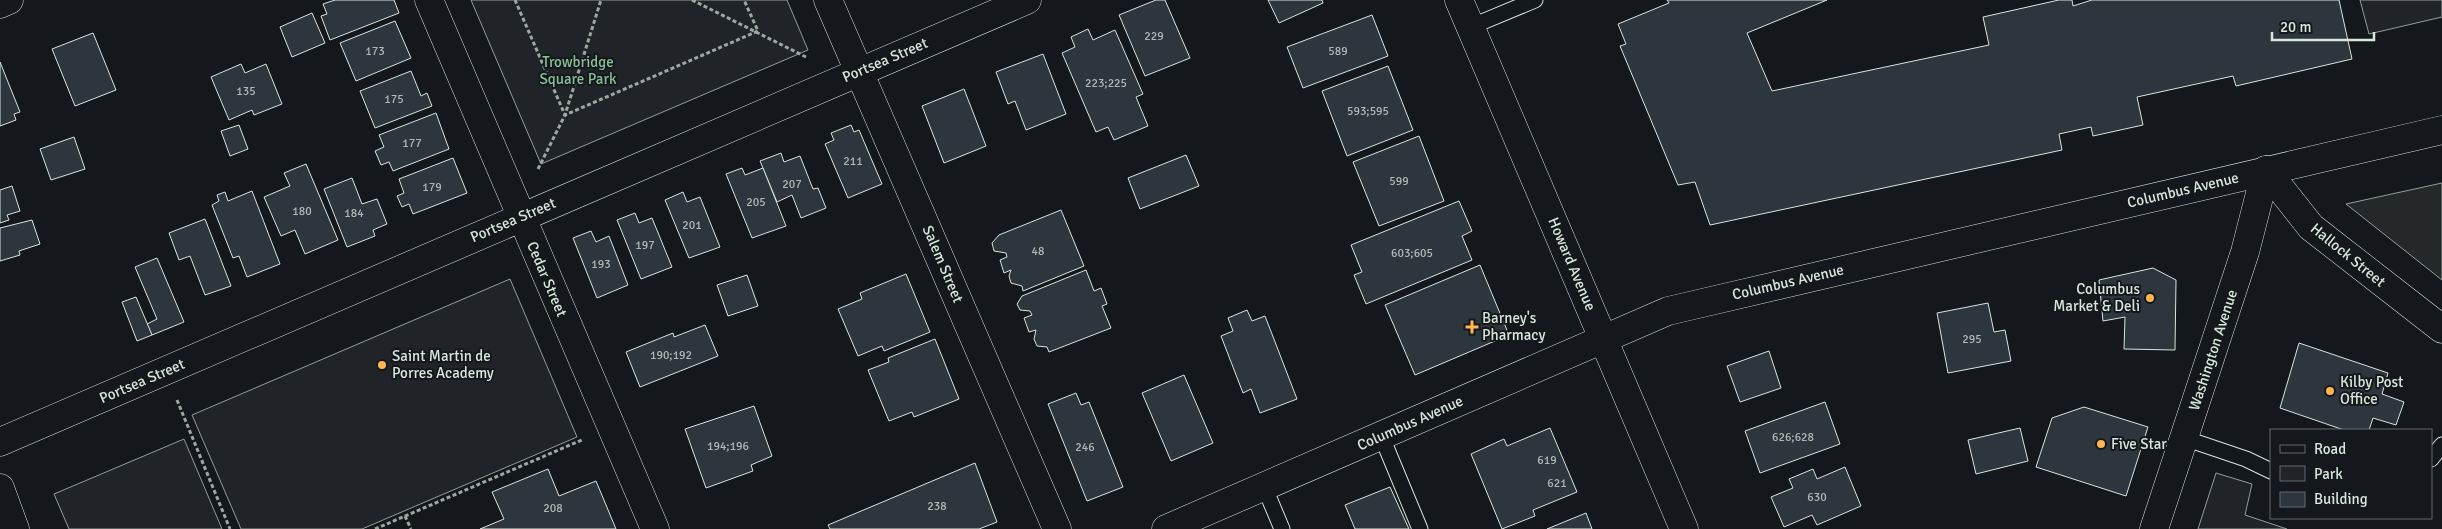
<svg xmlns="http://www.w3.org/2000/svg" width="2442" height="529" viewBox="0 0 2442 529" font-family="Signika,sans-serif">
  <rect width="100%" height="100%" fill="#14181c"/>
  <g fill="#202428" stroke="#939e99">
    <path d="M471,0H787L808,50L541,164Z"/>
    <path d="M2360,0H2442V17L2369,34Z"/>
    <path d="M510,279L577,437L362,529H241L192,415Z"/>
    <path d="M184,439L222,529H69L54,494Z"/>
    <path d="M2216,473L2252,484L2245,515L2287,529H2198Z"/>
  </g>
  <path fill="#24282b" stroke="#939e99" d="M2442,183V280L2346,204Z"/>
  <g fill="#2c363c" stroke="#d8e6dc">
    <path d="M335,0H394L399,13L330,40L321,16L327,14L323,4Z"/>
    <path d="M1156,0H1165L1190,58L1145,76L1119,15Z"/>
    <path d="M1268,0H1322L1323,3L1279,23Z"/>
    <path d="M1667,0H1827L1747,33L1772,91L1989,45L1983,17L2059,0H2072L2073,6L2092,0H2339L2352,59L2236,86L2233,76L2137,97L2143,125L2093,136L2091,127L2059,134L2062,150L1710,225L1695,182L1678,185L1620,46L1626,44L1618,24L1669,3Z"/>
    <path d="M312,13L325,43L292,57L280,27Z"/>
    <path d="M1372,15L1388,56L1303,88L1287,47Z"/>
    <path d="M395,21L411,58L356,81L340,43Z"/>
    <path d="M1088,29L1093,40L1115,30L1143,94L1136,97L1148,126L1114,140L1108,127L1096,132L1062,53L1075,47L1071,37Z"/>
    <path d="M93,33L116,90L75,106L52,49Z"/>
    <path d="M1043,54L1066,114L1026,130L1015,101L1008,104L996,72Z"/>
    <path d="M0,62L20,112L14,114L16,120L0,126Z"/>
    <path d="M241,64L245,73L266,64L282,104L254,115L252,110L229,120L211,77Z"/>
    <path d="M1388,66L1413,130L1347,156L1322,91Z"/>
    <path d="M411,71L421,96L427,93L432,106L375,128L360,91Z"/>
    <path d="M964,89L986,146L944,163L922,106Z"/>
    <path d="M436,113L449,149L393,171L389,162L381,165L375,151L384,147L379,135Z"/>
    <path d="M239,125L248,149L230,156L221,131Z"/>
    <path d="M851,125L854,132L859,130L882,184L848,198L825,144L834,140L831,133Z"/>
    <path d="M1419,136L1444,201L1379,226L1353,162Z"/>
    <path d="M74,137L85,169L51,180L40,149Z"/>
    <path d="M781,153L784,162L800,156L813,189L818,188L826,208L801,218L792,195L777,202L760,161Z"/>
    <path d="M1186,155L1199,186L1140,209L1128,178Z"/>
    <path d="M453,158L467,193L413,214L409,204L402,207L397,196L404,193L399,179Z"/>
    <path d="M306,164L338,240L305,254L295,230L281,236L264,197L290,186L284,173Z"/>
    <path d="M742,168L745,175L763,168L786,226L752,238L726,174Z"/>
    <path d="M352,178L362,204L377,199L387,224L373,230L375,236L347,247L324,189Z"/>
    <path d="M12,186L20,211L7,215L9,220L0,223V190Z"/>
    <path d="M252,191L280,264L247,277L239,256L233,258L212,205L219,201L217,195L225,192L228,201Z"/>
    <path d="M683,192L687,202L700,197L720,247L689,258L665,200Z"/>
    <path d="M1459,201L1472,231L1462,236L1472,260L1366,304L1354,275L1362,272L1351,245Z"/>
    <path d="M1061,210L1084,266L1023,291L1022,286L1011,283L1009,276L1011,270L1004,273L1000,260L1007,257L1006,253L994,251L992,243L999,235Z"/>
    <path d="M635,213L639,223L652,218L672,267L641,279L617,220Z"/>
    <path d="M205,219L231,286L205,295L190,256L179,260L169,233Z"/>
    <path d="M32,220L40,244L19,251L20,255L0,261V228Z"/>
    <path d="M591,231L596,242L609,236L628,285L597,298L573,238Z"/>
    <path d="M157,258L184,322L152,335L147,324L157,319L135,267Z"/>
    <path d="M1480,265L1509,335L1415,375L1385,305Z"/>
    <path d="M2153,268L2176,280L2175,350L2124,349L2125,317L2103,321L2099,280Z"/>
    <path d="M1086,270L1094,291L1101,288L1107,304L1102,306L1111,328L1049,352L1047,347L1037,346L1034,339L1036,330L1029,332L1024,318L1032,315L1030,311L1020,310L1017,304L1022,296Z"/>
    <path d="M906,274L930,332L884,351L882,346L858,356L838,309L862,299L860,293Z"/>
    <path d="M747,275L758,306L728,316L717,285Z"/>
    <path d="M136,297L152,335L137,341L122,302Z"/>
    <path d="M1988,303L1994,332L2005,330L2011,361L1948,373L1937,313Z"/>
    <path d="M1247,310L1252,321L1265,316L1297,399L1260,413L1251,389L1243,393L1221,336L1233,331L1228,318Z"/>
    <path d="M705,325L718,356L640,387L626,352L673,333L674,337Z"/>
    <path d="M935,339L959,399L914,417L912,412L889,421L868,370L889,362L888,358Z"/>
    <path d="M2299,343L2388,373L2382,394L2404,402L2396,425L2373,418L2369,430H2344L2280,408Z"/>
    <path d="M1769,351L1781,388L1740,402L1727,366Z"/>
    <path d="M1184,375L1213,443L1171,461L1142,393Z"/>
    <path d="M1076,393L1081,405L1089,402L1123,487L1087,501L1048,404Z"/>
    <path d="M1825,402L1840,444L1760,473L1745,431Z"/>
    <path d="M754,406L772,456L751,465L753,471L706,488L685,429Z"/>
    <path d="M2084,407L2148,427L2126,496L2036,467L2052,418Z"/>
    <path d="M1550,428L1577,492L1533,510L1535,516L1502,529L1471,454L1504,439L1507,446Z"/>
    <path d="M2020,428L2028,461L1976,474L1968,440Z"/>
    <path d="M975,463L997,522L979,529H830L828,525Z"/>
    <path d="M1845,467L1861,506L1817,525L1812,515L1784,527L1771,497L1793,488L1789,479L1813,469L1817,479Z"/>
    <path d="M548,469L559,496L596,481L616,529H480L504,519L492,492Z"/>
    <path d="M1390,487L1409,529H1355L1345,505Z"/>
    <path d="M1586,513L1592,529H1547Z"/>
  </g>
  <g fill="none" stroke-linecap="round" stroke-linejoin="round">
    <defs>
      <g id="lane">
        <path d="M1470,27L1535,0"/>
        <path d="M1381,435L1420,529"/>
        <path d="M2184,438L2246,459L2271,471"/>
        <path d="M2431,459L2442,445"/>
        <path d="M1264,486L1282,529"/>
      </g>
      <g id="street">
        <path d="M429,0L655,529"/>
        <path d="M828,0L1057,529"/>
        <path d="M0,4L9,0"/>
        <path d="M2266,170L2311,227L2442,329"/>
        <path d="M0,442L1027,0"/>
        <path d="M0,488L15,529"/>
      </g>
      <g id="secondary">
        <path d="M1459,0L1684,529"/>
        <path d="M2154,529L2245,252L2266,170"/>
      </g>
      <path id="primary" d="M1166,529L1668,311L2442,130"/>
    </defs>
    <use href="#lane" stroke="#d8e6dc" stroke-width="17"/>
    <use href="#street" stroke="#d8e6dc" stroke-width="29"/>
    <use href="#secondary" stroke="#d8e6dc" stroke-width="29"/>
    <use href="#primary" stroke="#d8e6dc" stroke-width="29"/>
    <g stroke="#9da8a2" stroke-width="3" stroke-dasharray="4 2.5" stroke-linecap="butt">
      <path d="M515,0L565,115L758,31L744,0"/>
      <path d="M692,0L806,57"/>
      <path d="M538,169L565,115L601,0"/>
      <path d="M177,400L230,529"/>
      <path d="M405,516L411,529"/>
      <path d="M375,529L584,439"/>
    </g>
    <use href="#lane" stroke="#14181c" stroke-width="15"/>
    <use href="#street" stroke="#14181c" stroke-width="28"/>
    <use href="#secondary" stroke="#14181c" stroke-width="28"/>
    <use href="#primary" stroke="#14181c" stroke-width="28"/>
  </g>
  <g fill="#ffb74d" stroke="#14181c" stroke-width="2">
    <circle cx="2150" cy="298" r="5"/>
    <path d="M1469.5 319.5h5v5h5v5h-5v5h-5v-5h-5v-5h5z"/>
    <circle cx="382" cy="365" r="5"/>
    <circle cx="2330" cy="391" r="5"/>
    <circle cx="2101" cy="444" r="5"/>
  </g>
  <g text-anchor="middle" stroke-width="4" stroke-linejoin="round" paint-order="stroke">
    <g font-size="12" fill="#adbab4">
      <text x="1154" y="40">229</text>
      <text x="375" y="55">173</text>
      <text x="1338" y="55">589</text>
      <text x="1106" y="87">223;225</text>
      <text x="246" y="95">135</text>
      <text x="394" y="103">175</text>
      <text x="1368" y="115">593;595</text>
      <text x="412" y="147">177</text>
      <text x="853" y="165">211</text>
      <text x="1399" y="185">599</text>
      <text x="792" y="188">207</text>
      <text x="432" y="191">179</text>
      <text x="756" y="206">205</text>
      <text x="302" y="215">180</text>
      <text x="354" y="217">184</text>
      <text x="692" y="229">201</text>
      <text x="645" y="249">197</text>
      <text x="1038" y="255">48</text>
      <text x="1412" y="257">603;605</text>
      <text x="601" y="268">193</text>
      <text x="1972" y="343">295</text>
      <text x="671" y="359">190;192</text>
      <text x="1793" y="441">626;628</text>
      <text x="728" y="450">194;196</text>
      <text x="1085" y="451">246</text>
      <text x="1547" y="464">619</text>
      <text x="1557" y="487">621</text>
      <text x="1817" y="501">630</text>
      <text x="937" y="510">238</text>
      <text x="553" y="512">208</text>
    </g>
    <g font-size="15" fill="#d8e6dc" stroke="#14181c">
      <text transform="translate(885 60) rotate(-23)" y="5">Portsea Street</text>
      <text transform="translate(2183 190) rotate(-13)" y="5">Columbus Avenue</text>
      <text transform="translate(513 220) rotate(-23)" y="5">Portsea Street</text>
      <text transform="translate(2348 255) rotate(39)" y="5">Hallock Street</text>
      <text transform="translate(943 264) rotate(67)" y="5">Salem Street</text>
      <text transform="translate(1572 264) rotate(67)" y="5">Howard Avenue</text>
      <text transform="translate(547 279) rotate(67)" y="5">Cedar Street</text>
      <text transform="translate(1788 282) rotate(-13)" y="5">Columbus Avenue</text>
      <text transform="translate(2213 350) rotate(-72)" y="5">Washington Avenue</text>
      <text transform="translate(142 381) rotate(-23)" y="5">Portsea Street</text>
      <text transform="translate(1410 423) rotate(-24)" y="5">Columbus Avenue</text>
    </g>
    <g font-size="15" fill="#8ac095" stroke="#14181c">
      <text x="578" y="67">Trowbridge<tspan x="578" dy="17">Square Park</tspan></text>
    </g>
    <g font-size="15" fill="#d8e6dc" stroke="#14181c" text-anchor="start">
      <text x="2140" y="294" text-anchor="end">Columbus<tspan x="2140" dy="17">Market &amp; Deli</tspan></text>
      <text x="1482" y="323">Barney's<tspan x="1482" dy="17">Pharmacy</tspan></text>
      <text x="392" y="361">Saint Martin de<tspan x="392" dy="17">Porres Academy</tspan></text>
      <text x="2340" y="387">Kilby Post<tspan x="2340" dy="17">Office</tspan></text>
      <text x="2111" y="449">Five Star</text>
    </g>
  </g>
  <rect x="2270" y="429" width="162" height="90" fill="#14181c" stroke="#626a69"/>
  <rect x="2280" y="445" width="25" height="8" fill="#14181c" stroke="#626a69"/>
  <text x="2314" y="454" font-size="15" fill="#d8e6dc">Road</text>
  <rect x="2280" y="466" width="25" height="15" fill="#202428" stroke="#626a69"/>
  <text x="2314" y="479" font-size="15" fill="#d8e6dc">Park</text>
  <rect x="2280" y="492" width="25" height="15" fill="#2c363c" stroke="#626a69"/>
  <text x="2314" y="504" font-size="15" fill="#d8e6dc">Building</text>
  <path d="M2272 32v8h102v-8" fill="none" stroke="#d8e6dc" stroke-width="2.5"/>
  <text x="2280" y="32" font-size="15" fill="#d8e6dc" stroke="#14181c" stroke-width="4" paint-order="stroke">20 m</text>
</svg>
